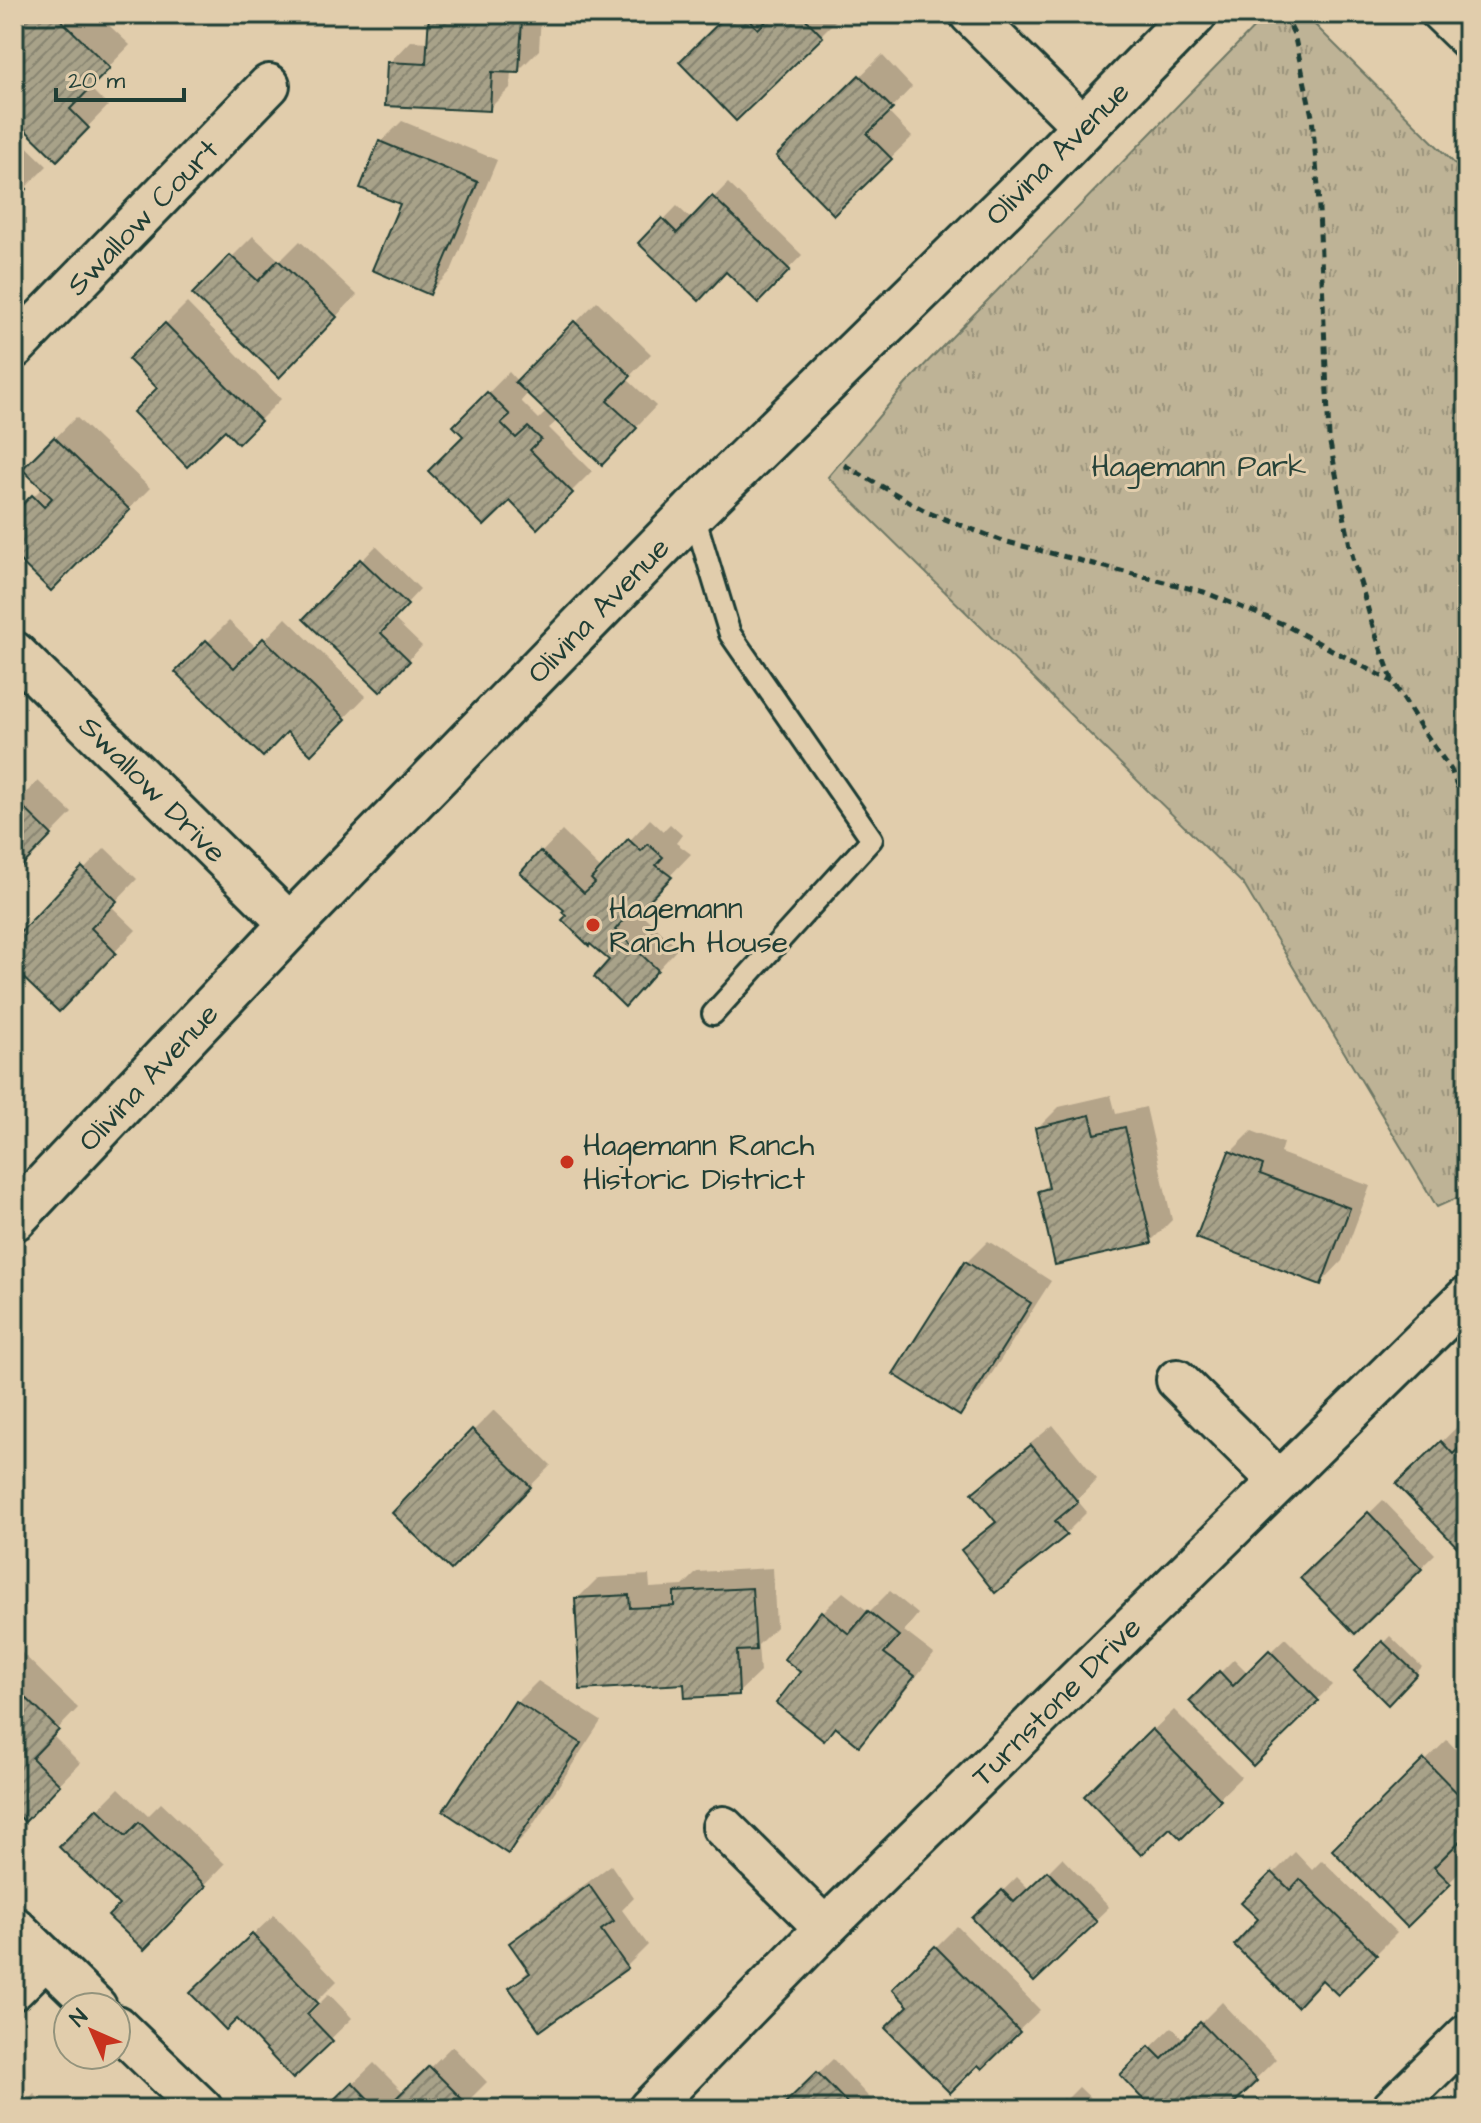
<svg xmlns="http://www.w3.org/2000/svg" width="1481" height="2123" viewBox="0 0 1481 2123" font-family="'Architects Daughter',sans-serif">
  <defs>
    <pattern id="park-tufts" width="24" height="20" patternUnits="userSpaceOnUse" patternTransform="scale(2)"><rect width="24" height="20" fill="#beb396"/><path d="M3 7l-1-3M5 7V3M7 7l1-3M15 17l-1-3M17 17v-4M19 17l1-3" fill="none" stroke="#9a937b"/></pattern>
    <pattern id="building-hatch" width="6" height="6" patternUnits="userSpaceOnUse" patternTransform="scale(2)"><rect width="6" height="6" fill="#a8a289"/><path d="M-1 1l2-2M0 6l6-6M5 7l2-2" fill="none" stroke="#888571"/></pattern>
  </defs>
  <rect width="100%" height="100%" fill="#e1cdac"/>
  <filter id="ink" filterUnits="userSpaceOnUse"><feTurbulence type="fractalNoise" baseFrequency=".0125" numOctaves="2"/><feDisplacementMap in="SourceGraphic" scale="16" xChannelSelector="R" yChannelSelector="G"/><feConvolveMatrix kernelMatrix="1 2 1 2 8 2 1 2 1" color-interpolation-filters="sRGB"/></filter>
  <g filter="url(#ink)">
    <path fill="url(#park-tufts)" stroke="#6e7865" stroke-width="2" d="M1267,14H1304L1467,176V1196L1459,1197L1437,1207L1244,885L828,477L906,384Z"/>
    <g fill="#0003" fill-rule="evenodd">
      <path d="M24,14H97L130,45L89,87L108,106L57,158L14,116V24Z"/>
      <path d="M432,14H541L539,50L518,71L511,70L510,88L489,109L389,63L410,41L429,42Z"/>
      <path d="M730,14H842L821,35L682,62Z"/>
      <path d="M882,55L912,87L888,112L912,137L834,213L800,135Z"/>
      <path d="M402,121L497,160L451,271L430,292L402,203L362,186L381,142Z"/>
      <path d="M14,134L47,166L14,199Z"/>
      <path d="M728,183L802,255L758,300L727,270L641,243L677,206L692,220Z"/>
      <path d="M253,236L280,261L300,241L357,295L279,375L195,294Z"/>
      <path d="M597,301L651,354L627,379L656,406L623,441L558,420L549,428L592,471L537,526L456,426L509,372L518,382ZM529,392L548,410L539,419L521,401Z"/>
      <path d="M187,303L281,399L239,441L225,427L131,359Z"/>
      <path d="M76,417L150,488L51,588L14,552V516L43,487L25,469Z"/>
      <path d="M376,546L420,589L393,618L422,646L380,690L306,619Z"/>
      <path d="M286,618L366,696L311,752L287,729L178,672L229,621L257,648Z"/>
      <path d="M38,781L72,813L14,872V805Z"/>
      <path d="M650,819L663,831L670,824L682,835L676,843L691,854L640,907L631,904L678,948L646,983L612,960L569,916L566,910L523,872L562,831L602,870Z"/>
      <path d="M105,848L137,879L111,906L136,930L59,1009L14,966V942Z"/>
      <path d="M1111,1095L1116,1114L1146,1107L1172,1220L1151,1241L1040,1192L1050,1182L1038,1128L1059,1107Z"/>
      <path d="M1252,1131L1283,1143L1280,1153L1370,1186L1342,1261L1321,1283L1231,1152Z"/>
      <path d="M988,1241L1051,1281L980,1392L959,1413L967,1262Z"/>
      <path d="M494,1410L551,1465L472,1546L473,1431Z"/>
      <path d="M1463,1421L1467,1425V1554L1399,1484Z"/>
      <path d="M1053,1425L1097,1479L1077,1500L1087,1512L1066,1533L996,1591L963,1551L997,1519L975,1493L996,1472Z"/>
      <path d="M1383,1500L1435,1554L1355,1632L1303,1578Z"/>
      <path d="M773,1568L776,1627L758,1645L760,1672L738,1693L686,1682L577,1599L598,1578L649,1575L650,1588L683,1586L697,1572Z"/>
      <path d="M890,1591L918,1614L904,1631L934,1654L880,1722L859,1743L837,1726L824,1739L803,1672L822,1613L843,1592L869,1612Z"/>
      <path d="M1390,1636L1422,1667L1388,1702L1356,1671Z"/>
      <path d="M1285,1638L1332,1685L1253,1763L1192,1701L1234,1659L1248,1673Z"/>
      <path d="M14,1645L78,1708L52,1735L80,1763L25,1819L14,1808Z"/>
      <path d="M538,1681L601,1721L529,1831L508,1852L446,1811L517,1702Z"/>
      <path d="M1174,1710L1241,1777L1181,1836L1170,1825L1086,1796Z"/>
      <path d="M1447,1740L1467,1761V1832L1454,1844L1467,1857V1865L1407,1924L1334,1850Z"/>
      <path d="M119,1788L148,1816L161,1803L225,1864L144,1947L122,1905L61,1847Z"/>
      <path d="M1295,1852L1312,1870L1322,1860L1397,1933L1338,1992L1244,1903Z"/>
      <path d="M1062,1858L1109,1907L1034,1979L975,1918L1017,1877L1030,1890Z"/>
      <path d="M611,1865L634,1898L622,1910L648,1945L627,1966L541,2028L511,1988L530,1969L512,1944L533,1923Z"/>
      <path d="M274,1915L337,1981L298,2020L301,2022L329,1994L352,2018L293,2076L237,2016L214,1972Z"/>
      <path d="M957,1926L1040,2010L982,2066L911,2006L894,1989Z"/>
      <path d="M1222,2002L1276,2059L1225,2109H1155L1122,2075L1172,2027L1184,2040Z"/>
      <path d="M452,2046L487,2082L468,2101L476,2109H327L374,2063L404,2093Z"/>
      <path d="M833,2059L880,2109H781Z"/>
      <path d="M1079,2087L1102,2109H1057Z"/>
      <path d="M34,2094L50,2109H20Z"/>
    </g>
    <g fill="url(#building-hatch)" stroke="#1f3d34" stroke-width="2">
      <path d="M21,14H55L110,68L70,109L89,128L57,161L14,119V21Z"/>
      <path d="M429,14L522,19L519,73L492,72L490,111L385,106L387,62L426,64Z"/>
      <path d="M728,14H743L758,29L774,14H801L823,37L736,121L679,62Z"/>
      <path d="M859,75L893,109L867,134L892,159L834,215L776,156Z"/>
      <path d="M379,141L478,182L430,295L372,270L400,204L360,188Z"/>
      <path d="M14,176L27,189L14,202Z"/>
      <path d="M712,196L790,270L758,303L726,272L699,301L638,243L662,218L677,233Z"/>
      <path d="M230,255L258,281L278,260L337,317L279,378L192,294Z"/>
      <path d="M574,321L631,376L607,401L637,428L602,465L515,382Z"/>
      <path d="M165,323L261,421L238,444L225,430L187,467L133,412L157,388L128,359Z"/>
      <path d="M487,392L510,415L501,423L516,438L528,427L541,439L530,450L573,493L537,529L510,501L484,526L428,471L463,436L453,426Z"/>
      <path d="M54,437L130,510L51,591L14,555V513L32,495L44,507L52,498L22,469Z"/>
      <path d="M360,559L408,605L381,633L410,661L380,692L303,619Z"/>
      <path d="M263,638L346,719L311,755L287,732L263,757L175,672L206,640L234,668Z"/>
      <path d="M16,800L52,835L14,874V802Z"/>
      <path d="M628,839L641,851L648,844L663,857L656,865L672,877L640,910L635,906L615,930L658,970L625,1007L594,977L609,960L590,944L589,946L562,920L566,916L562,912L564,910L520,873L540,851L584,893L595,883L591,879Z"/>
      <path d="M82,867L117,901L91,928L116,953L59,1012L14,969V939Z"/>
      <path d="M1090,1115L1095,1134L1125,1127L1152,1243L1055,1265L1038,1191L1049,1188L1035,1128Z"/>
      <path d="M1229,1151L1263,1165L1260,1174L1350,1208L1321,1285L1196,1238Z"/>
      <path d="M965,1261L1031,1303L960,1416L893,1374Z"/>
      <path d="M472,1429L531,1487L451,1570L392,1513Z"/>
      <path d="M1467,1440V1557L1396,1484L1441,1441L1453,1454Z"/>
      <path d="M1031,1445L1078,1502L1055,1521L1067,1535L995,1593L961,1550L996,1522L972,1493Z"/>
      <path d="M1368,1512L1422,1569L1355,1634L1300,1578Z"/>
      <path d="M752,1588L756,1650L737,1651L739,1695L685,1698L684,1684L580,1690L575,1598L629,1595L630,1608L674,1606V1592Z"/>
      <path d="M821,1611L849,1634L868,1611L899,1636L884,1653L915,1676L859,1746L835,1727L824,1741L776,1703L800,1672L784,1659Z"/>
      <path d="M1382,1641L1417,1674L1388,1705L1354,1671Z"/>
      <path d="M1269,1650L1319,1701L1253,1766L1189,1701L1219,1671L1233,1686Z"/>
      <path d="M14,1686L59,1730L32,1758L60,1785L25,1822L14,1811Z"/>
      <path d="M515,1701L581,1743L508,1854L443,1811Z"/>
      <path d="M1152,1729L1221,1800L1181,1839L1170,1828L1141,1855L1084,1796Z"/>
      <path d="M1424,1759L1467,1803V1834L1434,1867L1451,1884L1407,1927L1332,1850Z"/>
      <path d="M97,1808L126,1836L139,1822L206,1886L144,1950L108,1916L119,1905L59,1847Z"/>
      <path d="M1047,1871L1097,1922L1034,1982L972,1918L1002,1890L1014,1902Z"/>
      <path d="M1272,1872L1290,1890L1300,1879L1377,1955L1338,1995L1322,1980L1297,2007L1234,1945L1258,1919L1241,1903Z"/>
      <path d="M589,1885L614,1921L601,1930L628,1968L540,2031L509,1988L530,1973L509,1943Z"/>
      <path d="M252,1934L318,2003L307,2014L333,2041L293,2079L237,2019L226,2030L190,1993Z"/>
      <path d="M935,1946L1020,2032L982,2069L978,2065L950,2093L885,2028L908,2006L892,1989Z"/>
      <path d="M1200,2022L1257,2081L1228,2109H1152L1120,2075L1149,2046L1162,2059Z"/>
      <path d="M429,2066L467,2104L463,2109H385Z"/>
      <path d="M817,2072L853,2109H779Z"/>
      <path d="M352,2082L378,2109H324Z"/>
      <path d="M1064,2100L1073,2109H1055Z"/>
    </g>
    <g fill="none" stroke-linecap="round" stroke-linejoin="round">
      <defs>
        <g id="service">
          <path d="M1429,14L1467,51"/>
          <path d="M693,512L730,634L872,839L713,1014"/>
        </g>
        <g id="minor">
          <path d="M970,14L1083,126"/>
          <path d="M14,348L269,85"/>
          <path d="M14,652L291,925"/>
          <path d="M1177,1380L1279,1481"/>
          <path d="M723,1827L825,1928"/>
          <path d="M14,1927L96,2007"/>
          <path d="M14,1989L45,1958"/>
          <path d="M116,2026L202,2109"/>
          <path d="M649,2109L825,1928L1467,1297"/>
          <path d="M1392,2109L1467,2035"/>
        </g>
        <path id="tertiary" d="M14,1218L291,925L693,512L1037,175L1194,14"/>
      </defs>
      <use href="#service" stroke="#1f3d34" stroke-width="26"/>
      <use href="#minor" stroke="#1f3d34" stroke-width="46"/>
      <use href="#tertiary" stroke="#1f3d34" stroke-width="50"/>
      <g stroke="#1f3d34" stroke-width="5" stroke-dasharray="8 6" stroke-linecap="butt">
        <path d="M1284,14L1294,34L1312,116L1318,187L1329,438L1351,551L1374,630L1393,682L1422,729L1451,770L1467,811"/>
        <path d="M844,465L929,513L1003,541L1204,592L1283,624L1393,682"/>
      </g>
      <use href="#service" stroke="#e1cdac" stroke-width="20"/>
      <use href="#minor" stroke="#e1cdac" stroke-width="40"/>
      <use href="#tertiary" stroke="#e1cdac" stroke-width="44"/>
    </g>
  </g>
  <g fill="#c8321e" stroke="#e1cdac" stroke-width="3">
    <circle cx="593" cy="925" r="8"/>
    <circle cx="567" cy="1162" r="8"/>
  </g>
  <g text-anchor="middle" stroke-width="6" stroke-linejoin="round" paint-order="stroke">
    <g font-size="30" fill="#1f3d34" stroke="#e1cdac">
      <text transform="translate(1057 153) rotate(-45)" y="10">Olivina Avenue</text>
      <text transform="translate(142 217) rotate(-46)" y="10">Swallow Court</text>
      <text transform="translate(598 610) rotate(-46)" y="10">Olivina Avenue</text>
      <text transform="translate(153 789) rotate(45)" y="10">Swallow Drive</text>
      <text transform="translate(148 1077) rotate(-47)" y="10">Olivina Avenue</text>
      <text transform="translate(1056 1701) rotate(-45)" y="10">Turnstone Drive</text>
    </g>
    <g font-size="30" fill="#274339" stroke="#e1cdac">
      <text x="1199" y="476">Hagemann Park</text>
    </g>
    <g font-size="30" fill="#1f3d34" stroke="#e1cdac" text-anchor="start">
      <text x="609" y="918">Hagemann<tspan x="609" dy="34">Ranch House</tspan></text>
      <text x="583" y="1155">Hagemann Ranch<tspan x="583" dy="34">Historic District</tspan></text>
    </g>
  </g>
  <rect width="1481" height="2123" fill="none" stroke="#e1cdac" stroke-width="48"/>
  <rect x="24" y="24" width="1433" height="2075" fill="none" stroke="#1f3d34" stroke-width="3" filter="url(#ink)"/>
  <g transform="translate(92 2031) rotate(315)"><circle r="38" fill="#e1cdac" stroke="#93937c" stroke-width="2"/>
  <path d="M0-6L14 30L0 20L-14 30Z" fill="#c8321e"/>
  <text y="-12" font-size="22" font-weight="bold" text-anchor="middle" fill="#1f3d34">N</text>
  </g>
  <path d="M56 88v12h128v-12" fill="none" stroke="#1f3d34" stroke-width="4"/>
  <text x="68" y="88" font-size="24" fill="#1f3d34" stroke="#e1cdac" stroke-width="6" paint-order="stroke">20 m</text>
</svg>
